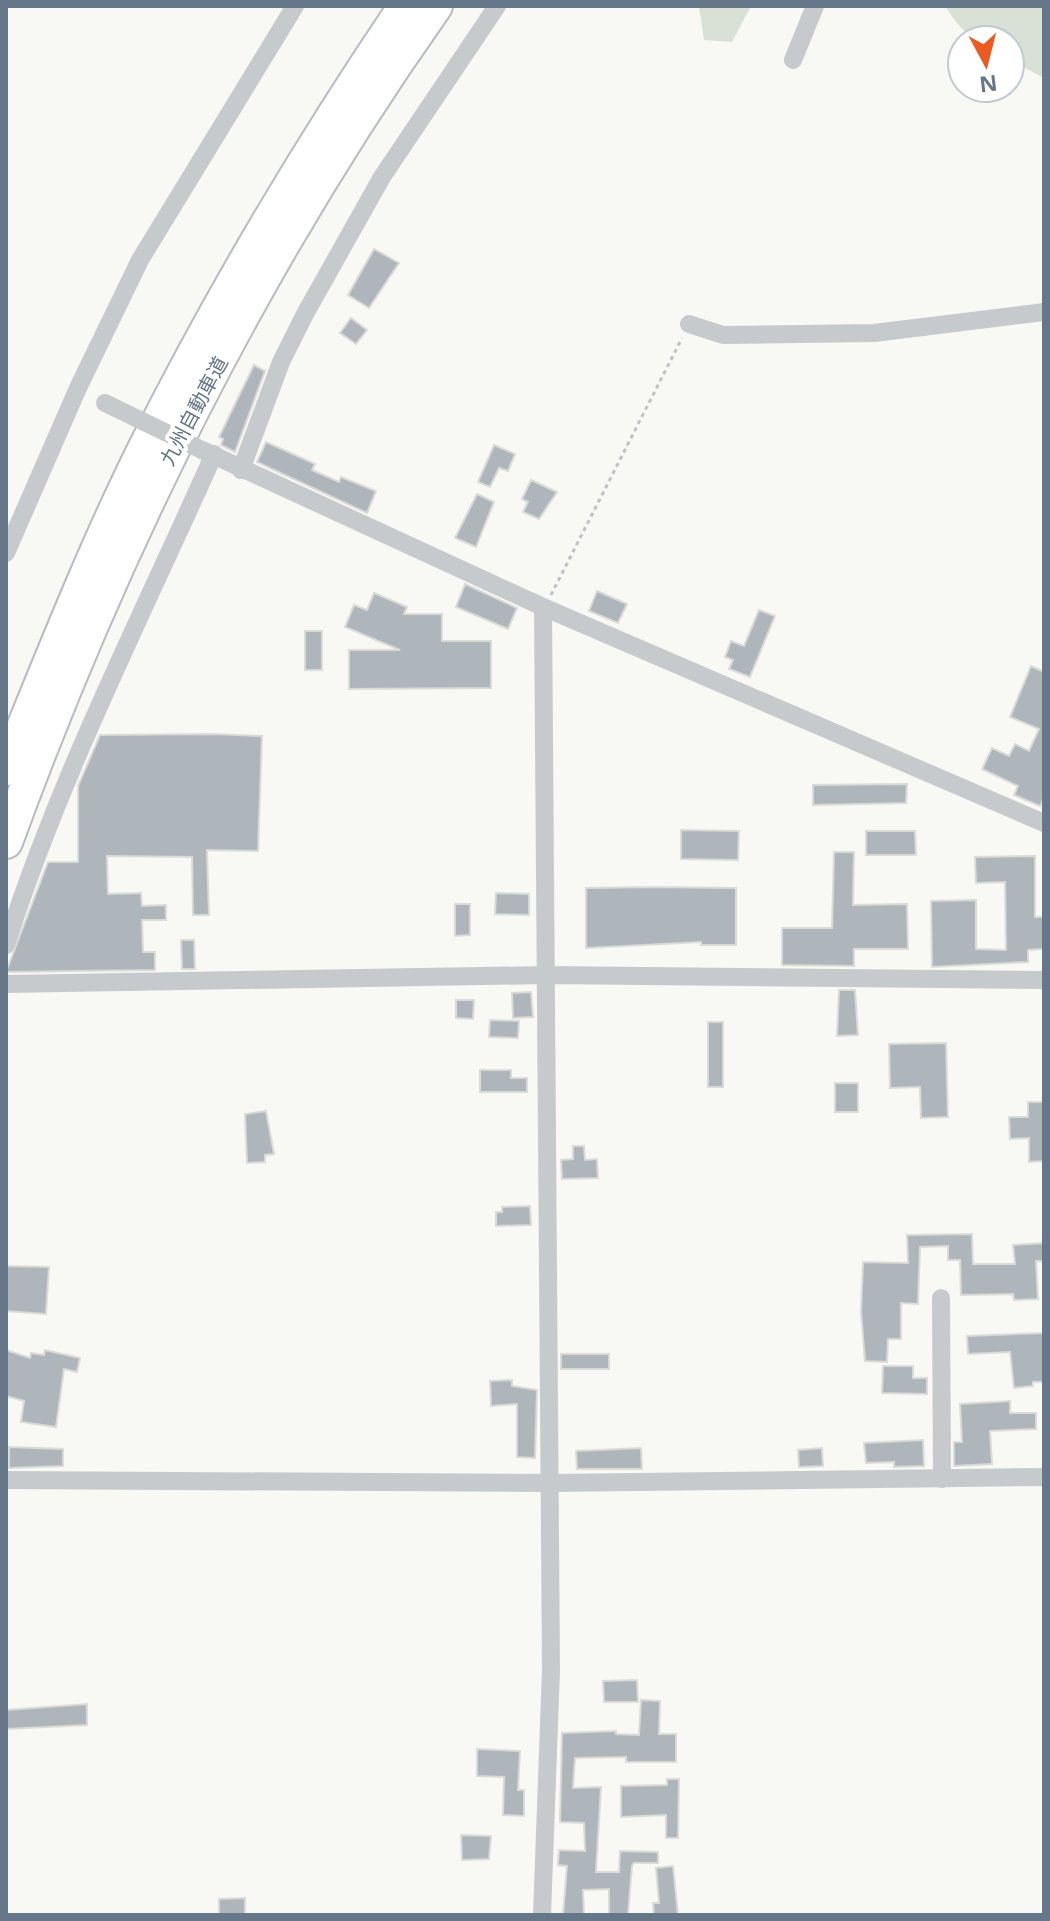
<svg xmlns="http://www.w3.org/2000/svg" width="1050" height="1921" viewBox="0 0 1050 1921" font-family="'Noto Sans','Noto Sans JP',sans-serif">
  <rect width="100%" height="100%" fill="#f8f8f5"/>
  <g fill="#d9e0d6">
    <path d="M699,6H751L732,42L704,40Z"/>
    <path d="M945,6H1044V78L1010,60V40C971,40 967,39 945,6Z"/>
  </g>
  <g fill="#aeb6bc" stroke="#dadad7" stroke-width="2">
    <path d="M374,249L399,263L369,308L348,295Z"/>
    <path d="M351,318L367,330L356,344L340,333Z"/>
    <path d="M254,365L265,371L235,452L221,445L223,439L219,437Z"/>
    <path d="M266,442L315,464L312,470L339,482L341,477L376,491L367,513L257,462Z"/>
    <path d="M494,445L515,454L508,471L499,468L490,487L478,482Z"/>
    <path d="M531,480L557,492L539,519L523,512L528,502L522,499Z"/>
    <path d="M477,494L494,502L476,547L455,538Z"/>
    <path d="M465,584L517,608L508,629L456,607Z"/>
    <path d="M597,591L627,604L618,623L589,611Z"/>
    <path d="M374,593L407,607L404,614H442V641H491V688L349,689V650H400L345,627L354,605L367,610Z"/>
    <path d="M759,610L775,616L750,677L729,669L733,660L725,657L731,641L744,646Z"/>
    <rect x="305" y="631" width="17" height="39"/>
    <path d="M1031,666L1044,672V797L1040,806L1014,795L1018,786L982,769L992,748L1009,756L1015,744L1029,751L1039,729L1010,717Z"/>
    <path d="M212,734L262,736L258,851L207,850L209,915H193L192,857L107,856L108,894L141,893L142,906L166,905V920H142L143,952H155V970L6,972L48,862H78V786L100,735Z"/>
    <path d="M907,784L906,803L813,805V785Z"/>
    <path d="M681,830L739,831L738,860L681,859Z"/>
    <path d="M866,831H915L916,855H866Z"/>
    <path d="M834,852H854L853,905L907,904L908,949H854V966L782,965V928H832Z"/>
    <path d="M1035,856V917H1044V949L1028,950V962L932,967L931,901L976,900V949L1006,950L1005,882L976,883L975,857Z"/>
    <path d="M655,887L736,888V945H701V942L586,948V888Z"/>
    <path d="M496,893L529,894V915L495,914Z"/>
    <path d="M455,904H470V935L455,936Z"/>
    <path d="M181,940H194L195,969H182Z"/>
    <path d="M839,990H855L858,1035L837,1036Z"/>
    <path d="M531,992L533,1017L513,1018L512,993Z"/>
    <path d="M456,1000H474L473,1019L456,1018Z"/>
    <path d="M490,1020L519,1021L518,1038L489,1037Z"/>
    <rect x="708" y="1022" width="15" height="65"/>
    <path d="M946,1043L948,1117L921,1118L920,1087L890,1088L889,1044Z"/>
    <path d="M480,1070H511V1078H527V1092H480Z"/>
    <rect x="835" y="1083" width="23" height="29"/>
    <path d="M1028,1102H1044V1161L1029,1162V1138L1010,1139L1009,1117H1028Z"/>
    <path d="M266,1111L274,1154L265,1155V1162L247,1163L245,1114Z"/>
    <path d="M573,1146H584L585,1160L597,1159L598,1178L562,1179L561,1160L573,1159Z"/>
    <path d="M530,1206L531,1225L496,1226V1212H502V1207Z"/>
    <path d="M972,1234L973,1264H1015L1013,1245L1044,1243V1261H1036L1038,1299L1014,1300L1013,1294L961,1295L960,1260H948V1246L920,1247L918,1304L901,1303V1339H888L887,1362L865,1361L861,1312L863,1262L908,1263L907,1235Z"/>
    <path d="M6,1266L49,1267L46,1314L6,1311Z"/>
    <path d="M1044,1333V1382H1033V1386L1014,1388L1010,1352L968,1354L967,1336Z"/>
    <path d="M6,1350L30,1358L31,1353L44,1355L45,1350L80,1358L77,1372L64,1369L56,1427L21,1422L24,1401L6,1396Z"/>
    <rect x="561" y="1354" width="48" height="15"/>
    <path d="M883,1366H913V1378H927V1394L882,1393Z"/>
    <path d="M512,1380V1386L537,1390L535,1458L517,1457V1404L491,1406L490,1381Z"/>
    <path d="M1010,1401V1413H1036V1429L990,1431L992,1464L954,1466V1442H962L960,1404Z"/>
    <path d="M923,1440L924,1466L894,1467V1462L866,1463L864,1443Z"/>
    <path d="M9,1447L63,1449V1466L9,1468Z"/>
    <path d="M641,1448L642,1469H577L576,1451Z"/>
    <path d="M822,1448L823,1466L799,1467L798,1450Z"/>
    <path d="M637,1680L638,1702H604L603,1681Z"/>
    <path d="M641,1700L660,1701L659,1734H676V1762H626V1757L575,1758L573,1788L601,1787L596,1872H619L620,1851L658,1852V1863H634L632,1866L628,1915H609V1889L583,1890L584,1915H563L567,1866L558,1865L559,1850L585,1851L584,1823L560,1822L562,1733L616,1731V1734L639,1735Z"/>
    <path d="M87,1704V1725L6,1729V1710Z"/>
    <path d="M477,1749L520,1751L518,1790H524V1816L503,1815L504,1777L477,1776Z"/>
    <path d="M667,1779H679L678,1838H666V1815L621,1817V1786L667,1785Z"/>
    <path d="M461,1835L491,1836L489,1859L462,1860Z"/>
    <path d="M673,1866L678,1915H654L653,1903H659L656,1868Z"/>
    <path d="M245,1898V1915H219V1899Z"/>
  </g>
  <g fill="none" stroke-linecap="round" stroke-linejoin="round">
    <defs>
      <g id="highway">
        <path d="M6,769C50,662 92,554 143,451C220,297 309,148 405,6"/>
        <path d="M6,842C113,548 255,262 436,6"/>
      </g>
    </defs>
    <use href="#highway" stroke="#b8bcbf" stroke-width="36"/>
    <path stroke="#bfc2c4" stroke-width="3" stroke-dasharray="4 4" stroke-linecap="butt" d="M551,595L682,338"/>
    <g stroke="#c6cacd" stroke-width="18">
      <path d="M793,60L815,6"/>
      <path d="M689,324L723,335L874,333L1044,312"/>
      <path d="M202,450L543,607L1044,823"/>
      <path d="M241,470L281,362L305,314L382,177L497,6"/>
      <path d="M6,553L78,388L140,260L295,6"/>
      <path d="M6,945C60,776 142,616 214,454"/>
      <path d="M6,984L547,975L1044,980"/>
      <path d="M941,1298L942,1479"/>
      <path d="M6,1480L550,1483L1044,1477"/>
      <path d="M542,1915L551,1670L543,607"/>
    </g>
    <use href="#highway" stroke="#fff" stroke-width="32"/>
    <path stroke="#c6cacd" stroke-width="18" d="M105,403L202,450"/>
  </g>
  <g text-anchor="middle" stroke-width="8" stroke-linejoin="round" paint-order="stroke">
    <g font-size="20" fill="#657788" stroke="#fff">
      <text transform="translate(194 411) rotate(-62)" y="7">九州自動車道</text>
    </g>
  </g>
  <rect width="1050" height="1921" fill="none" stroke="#657788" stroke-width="16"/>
  <g transform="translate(986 64) rotate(173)"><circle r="38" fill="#ffffff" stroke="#c1c9cf" stroke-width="2"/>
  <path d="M0-6L14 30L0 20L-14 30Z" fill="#ec5921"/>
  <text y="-12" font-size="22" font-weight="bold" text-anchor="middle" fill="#657788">N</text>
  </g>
</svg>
